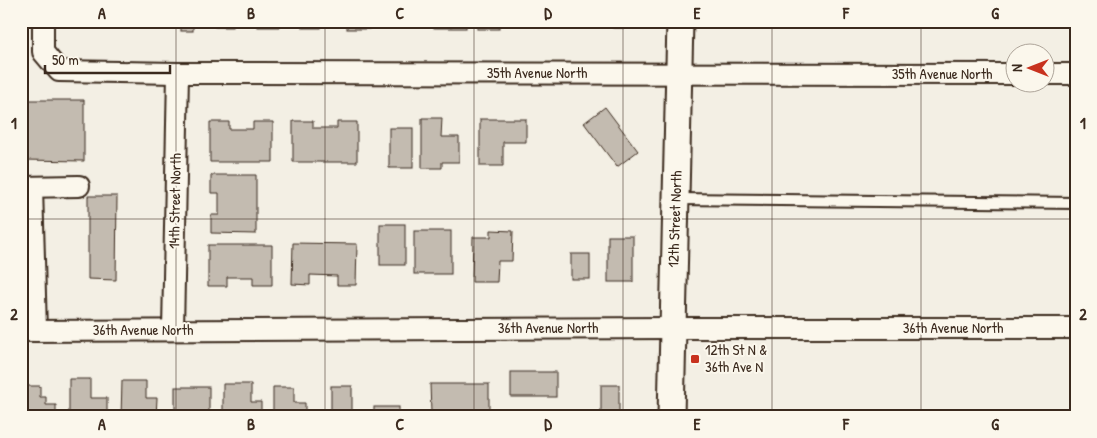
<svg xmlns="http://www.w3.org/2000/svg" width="1097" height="438" viewBox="0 0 1097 438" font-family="'Patrick Hand',sans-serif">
  <rect width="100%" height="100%" fill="#f3efe4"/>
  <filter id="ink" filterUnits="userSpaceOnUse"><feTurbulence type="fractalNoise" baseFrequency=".02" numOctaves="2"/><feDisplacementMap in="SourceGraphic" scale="10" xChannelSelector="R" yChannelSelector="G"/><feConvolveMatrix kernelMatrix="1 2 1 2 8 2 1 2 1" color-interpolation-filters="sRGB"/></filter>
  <g filter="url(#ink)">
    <g fill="#c3bbb0" stroke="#3b2a1e">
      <rect x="181" y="21" width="12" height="10"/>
      <rect x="215" y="21" width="18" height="6"/>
      <rect x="258" y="21" width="21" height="6"/>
      <rect x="303" y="21" width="18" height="7"/>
      <rect x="347" y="21" width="22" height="8"/>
      <rect x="391" y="21" width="19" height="6"/>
      <rect x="434" y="21" width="32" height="7"/>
      <rect x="477" y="21" width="22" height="8"/>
      <rect x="613" y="21" width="23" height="7"/>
      <path d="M21,100H84V161L23,160Z"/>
      <path d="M605,107L638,151L617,167L584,123Z"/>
      <path d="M422,118H442L441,137H459V162H442V168H422Z"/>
      <path d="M480,119H526V142H503V166H480Z"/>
      <path d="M293,121H313V128H337V122H357V162H293Z"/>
      <path d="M210,122H229V129H253V122H273V162H210Z"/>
      <rect x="389" y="128" width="24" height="40"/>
      <path d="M211,175H256V234L211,233V215H219V193H211Z"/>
      <path d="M88,196H117L116,280L88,279Z"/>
      <rect x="380" y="224" width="25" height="41"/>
      <path d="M491,230L513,231L512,261H498L497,282H472L473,237H491Z"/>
      <rect x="414" y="231" width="37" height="43"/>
      <rect x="608" y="236" width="25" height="46"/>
      <path d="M293,243L357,244L356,285H337V276L310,275V285L292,284Z"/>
      <path d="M208,245H272V285H253V277H227V286H208Z"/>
      <rect x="571" y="254" width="19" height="25"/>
      <rect x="511" y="372" width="45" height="25"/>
      <path d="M69,379H90V398H107V416H69Z"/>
      <path d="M122,381H146V398H157L156,417H121Z"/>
      <path d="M223,384H251V402H261V417H223Z"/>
      <path d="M430,384H489V411L431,412Z"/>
      <rect x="601" y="385" width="18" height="28"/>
      <path d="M21,386H40V397H46V405H56V417H21Z"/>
      <rect x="331" y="386" width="21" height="31"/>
      <rect x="175" y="387" width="34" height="30"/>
      <path d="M273,387H294V403H305V417H273Z"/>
      <rect x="374" y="407" width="25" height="10"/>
    </g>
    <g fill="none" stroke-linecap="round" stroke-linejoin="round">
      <defs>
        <path id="service" d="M677,199L1076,203"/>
        <g id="minor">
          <path d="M43,21V52L59,71L178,73L1014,74"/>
          <path d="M1044,74H1076"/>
          <path d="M21,187L79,186"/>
          <path d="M32,187L36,331"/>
          <path d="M173,330L178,73"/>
          <path d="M21,331L672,328H1076"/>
        </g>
        <path id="tertiary" d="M671,417L680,21"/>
      </defs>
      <use href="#service" stroke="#3b2a1e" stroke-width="14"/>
      <use href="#minor" stroke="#3b2a1e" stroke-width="24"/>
      <use href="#tertiary" stroke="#3b2a1e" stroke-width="29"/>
      <use href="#service" stroke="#fbf7ec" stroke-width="10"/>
      <use href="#minor" stroke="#fbf7ec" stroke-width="20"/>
      <use href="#tertiary" stroke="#fbf7ec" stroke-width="25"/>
    </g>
  </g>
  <path fill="none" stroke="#3b2a1e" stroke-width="1" stroke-opacity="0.55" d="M176,21V417M325,21V417M474,21V417M623,21V417M772,21V417M921,21V417M21,219H1076"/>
  <rect fill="#c8321e" stroke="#fbf7ec" stroke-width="2" x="690" y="354" width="10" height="10" rx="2.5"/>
  <g text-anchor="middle" stroke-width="4" stroke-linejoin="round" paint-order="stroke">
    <g font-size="15" fill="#3b2a1e" stroke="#fbf7ec">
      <text x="537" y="78">35th Avenue North</text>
      <text x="942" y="79">35th Avenue North</text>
      <text transform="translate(175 201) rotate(-89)" y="5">14th Street North</text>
      <text transform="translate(675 219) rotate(-88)" y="5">12th Street North</text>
      <text x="548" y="333">36th Avenue North</text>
      <text x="953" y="333">36th Avenue North</text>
      <text x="143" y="335">36th Avenue North</text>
    </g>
    <g font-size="15" fill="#3b2a1e" stroke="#fbf7ec" text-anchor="start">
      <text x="705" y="355">12th St N &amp;<tspan x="705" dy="17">36th Ave N</tspan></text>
    </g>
  </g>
  <rect width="1097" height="438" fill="none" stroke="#fbf7ec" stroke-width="55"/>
  <g transform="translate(1030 68) rotate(270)"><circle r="24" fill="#fbf7ec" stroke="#aea59a"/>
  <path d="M0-4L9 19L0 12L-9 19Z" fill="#c8321e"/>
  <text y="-8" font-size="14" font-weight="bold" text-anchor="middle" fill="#3b2a1e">N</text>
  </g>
  <path d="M45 65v8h125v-8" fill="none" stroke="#3b2a1e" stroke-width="2.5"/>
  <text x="52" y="65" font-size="15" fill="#3b2a1e" stroke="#fbf7ec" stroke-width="4" paint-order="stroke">50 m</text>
  <rect x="28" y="28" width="1042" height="382" fill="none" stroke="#3b2a1e" stroke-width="2"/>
  <g font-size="16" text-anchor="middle" font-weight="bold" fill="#3b2a1e">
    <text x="102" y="19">A</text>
    <text x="251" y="19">B</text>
    <text x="400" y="19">C</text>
    <text x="548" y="19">D</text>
    <text x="697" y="19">E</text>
    <text x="846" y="19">F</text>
    <text x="995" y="19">G</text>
    <text x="14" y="129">1</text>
    <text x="1083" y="129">1</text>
    <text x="14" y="320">2</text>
    <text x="1083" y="320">2</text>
    <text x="102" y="430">A</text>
    <text x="251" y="430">B</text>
    <text x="400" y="430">C</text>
    <text x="548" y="430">D</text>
    <text x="697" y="430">E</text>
    <text x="846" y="430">F</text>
    <text x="995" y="430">G</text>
  </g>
</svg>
